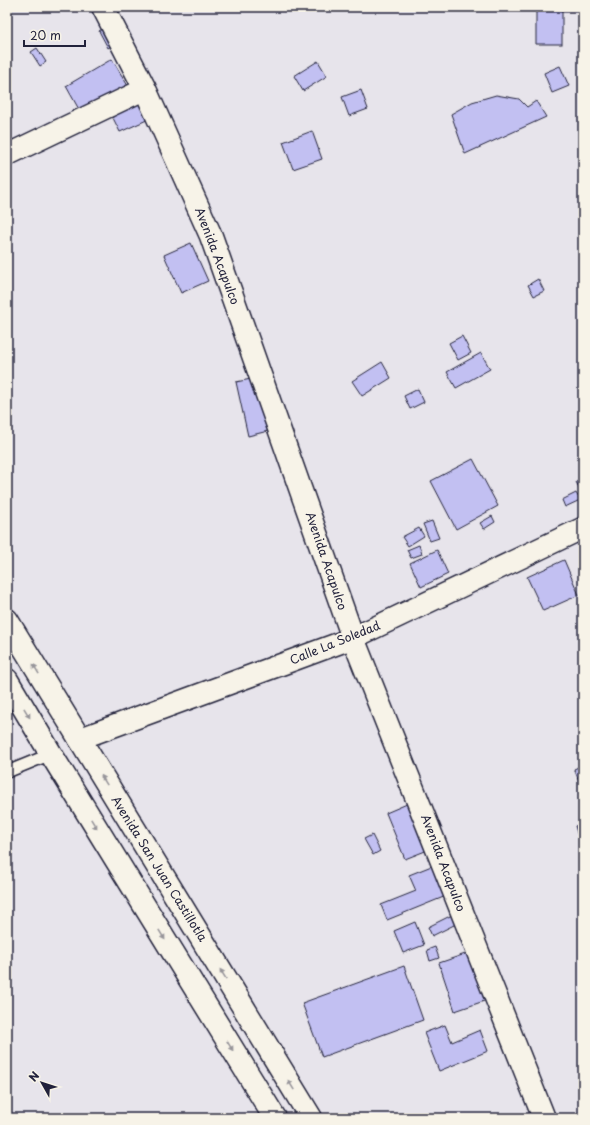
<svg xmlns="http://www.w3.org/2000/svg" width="590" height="1125" viewBox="0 0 590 1125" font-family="'Playpen Sans',sans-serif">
  <rect width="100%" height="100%" fill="#e7e4eb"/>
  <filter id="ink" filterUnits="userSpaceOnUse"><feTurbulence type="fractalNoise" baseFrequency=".025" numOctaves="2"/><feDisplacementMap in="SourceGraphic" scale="8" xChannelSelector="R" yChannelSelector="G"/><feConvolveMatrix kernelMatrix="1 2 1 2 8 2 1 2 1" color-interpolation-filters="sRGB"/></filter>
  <g filter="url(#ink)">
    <g fill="#c2c0f2" stroke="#22223b">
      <rect x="536" y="7" width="26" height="37"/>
      <path d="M107,26L116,43L108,48L99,31Z"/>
      <path d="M37,48L46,62L40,66L31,52Z"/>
      <path d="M112,59L128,86L81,113L66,86Z"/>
      <path d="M318,61L327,76L303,91L294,76Z"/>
      <path d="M560,66L569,86L552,93L544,73Z"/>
      <path d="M361,90L368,109L349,116L342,97Z"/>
      <path d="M496,95L519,99L527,107L536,101L546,117L465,154L451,114L472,102Z"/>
      <path d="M141,102L149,119L120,132L112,116Z"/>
      <path d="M312,131L322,159L293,169L283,142Z"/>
      <path d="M191,243L208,281L181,293L164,255Z"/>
      <path d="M538,279L544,291L534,296L528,285Z"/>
      <path d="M462,336L471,353L458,360L449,343Z"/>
      <path d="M481,353L490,369L456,388L447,372Z"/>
      <path d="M382,362L391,378L362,396L352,381Z"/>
      <path d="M256,378L268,431L248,436L236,382Z"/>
      <path d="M418,389L424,402L410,409L404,396Z"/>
      <path d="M473,459L498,506L456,529L431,481Z"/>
      <path d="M583,479V495L576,482Z"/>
      <path d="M576,493L580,500L565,507L562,500Z"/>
      <path d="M492,516L495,522L484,529L480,523Z"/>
      <path d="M432,521L439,538L430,541L423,524Z"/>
      <path d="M419,528L424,536L408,546L402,537Z"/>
      <path d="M419,545L422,554L411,558L407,550Z"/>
      <path d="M437,550L448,574L421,587L410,563Z"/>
      <path d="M564,560L579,595L543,611L527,577Z"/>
      <path d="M583,765V790L574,769Z"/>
      <path d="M414,801L433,848L405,859L386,813Z"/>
      <path d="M583,824V853L575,826Z"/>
      <path d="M372,835L380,851L373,855L364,839Z"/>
      <path d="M439,863L451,894L387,920L381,905L416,891L409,875Z"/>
      <path d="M452,915L456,924L432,936L428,927Z"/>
      <path d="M415,922L424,945L403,953L394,931Z"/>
      <path d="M435,947L439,958L430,961L427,950Z"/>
      <path d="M474,951L490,999L455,1011L439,963Z"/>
      <path d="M404,966L423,1020L322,1057L302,1003Z"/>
      <path d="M445,1025L452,1042L480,1030L488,1051L439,1071L424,1033Z"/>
    </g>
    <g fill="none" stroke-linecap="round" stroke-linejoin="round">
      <defs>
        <path id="lane" d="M7,772L51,754"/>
        <g id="street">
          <path d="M7,155L145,89"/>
          <path d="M79,739L353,638L583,528"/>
        </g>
        <g id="secondary">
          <path d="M103,7L145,89L211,236L353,638L544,1118"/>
          <path d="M7,620L311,1118"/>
          <path d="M7,680L51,754L275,1118"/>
        </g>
      </defs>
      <use href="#lane" stroke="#22223b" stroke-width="14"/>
      <use href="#street" stroke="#22223b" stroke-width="24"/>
      <use href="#secondary" stroke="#22223b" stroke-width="25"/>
      <use href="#lane" stroke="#f7f3e8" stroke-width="11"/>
      <use href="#street" stroke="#f7f3e8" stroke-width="21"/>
      <use href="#secondary" stroke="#f7f3e8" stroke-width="22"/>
    </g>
    <defs><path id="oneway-solid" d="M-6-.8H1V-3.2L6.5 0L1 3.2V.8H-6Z"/></defs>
    <g fill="#97959a">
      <use href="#oneway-solid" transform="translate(36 669) rotate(-121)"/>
      <use href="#oneway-solid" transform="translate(27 713) rotate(59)"/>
      <use href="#oneway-solid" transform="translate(104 780) rotate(-122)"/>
      <use href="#oneway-solid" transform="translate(94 824) rotate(58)"/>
      <use href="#oneway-solid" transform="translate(162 935) rotate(58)"/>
      <use href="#oneway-solid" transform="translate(223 974) rotate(-122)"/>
      <use href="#oneway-solid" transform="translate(230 1046) rotate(58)"/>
      <use href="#oneway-solid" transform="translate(291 1085) rotate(-122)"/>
    </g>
  </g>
  <g text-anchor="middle" stroke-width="4" stroke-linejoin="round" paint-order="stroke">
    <g font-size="12" fill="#22223b" stroke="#f7f3e8">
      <text transform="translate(217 256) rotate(69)" y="4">Avenida Acapulco</text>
      <text transform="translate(326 561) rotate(71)" y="4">Avenida Acapulco</text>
      <text transform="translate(335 643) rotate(-22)" y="4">Calle La Soledad</text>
      <text transform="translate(443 863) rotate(69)" y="4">Avenida Acapulco</text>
      <text transform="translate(159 869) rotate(58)" y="4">Avenida San Juan Castillotla</text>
    </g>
  </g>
  <rect width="590" height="1125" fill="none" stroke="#f7f3e8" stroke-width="24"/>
  <rect x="12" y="12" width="566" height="1101" fill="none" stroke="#22223b" stroke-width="1.5" filter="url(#ink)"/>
  <g transform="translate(42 1083) rotate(309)" stroke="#f7f3e8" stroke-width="3" paint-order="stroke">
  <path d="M0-3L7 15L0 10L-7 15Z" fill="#22223b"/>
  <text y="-6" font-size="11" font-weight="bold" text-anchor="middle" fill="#22223b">N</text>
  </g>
  <path d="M24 40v6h61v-6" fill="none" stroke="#22223b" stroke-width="2"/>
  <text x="30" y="40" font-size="12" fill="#22223b" stroke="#f7f3e8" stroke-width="3" paint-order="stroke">20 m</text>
</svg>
